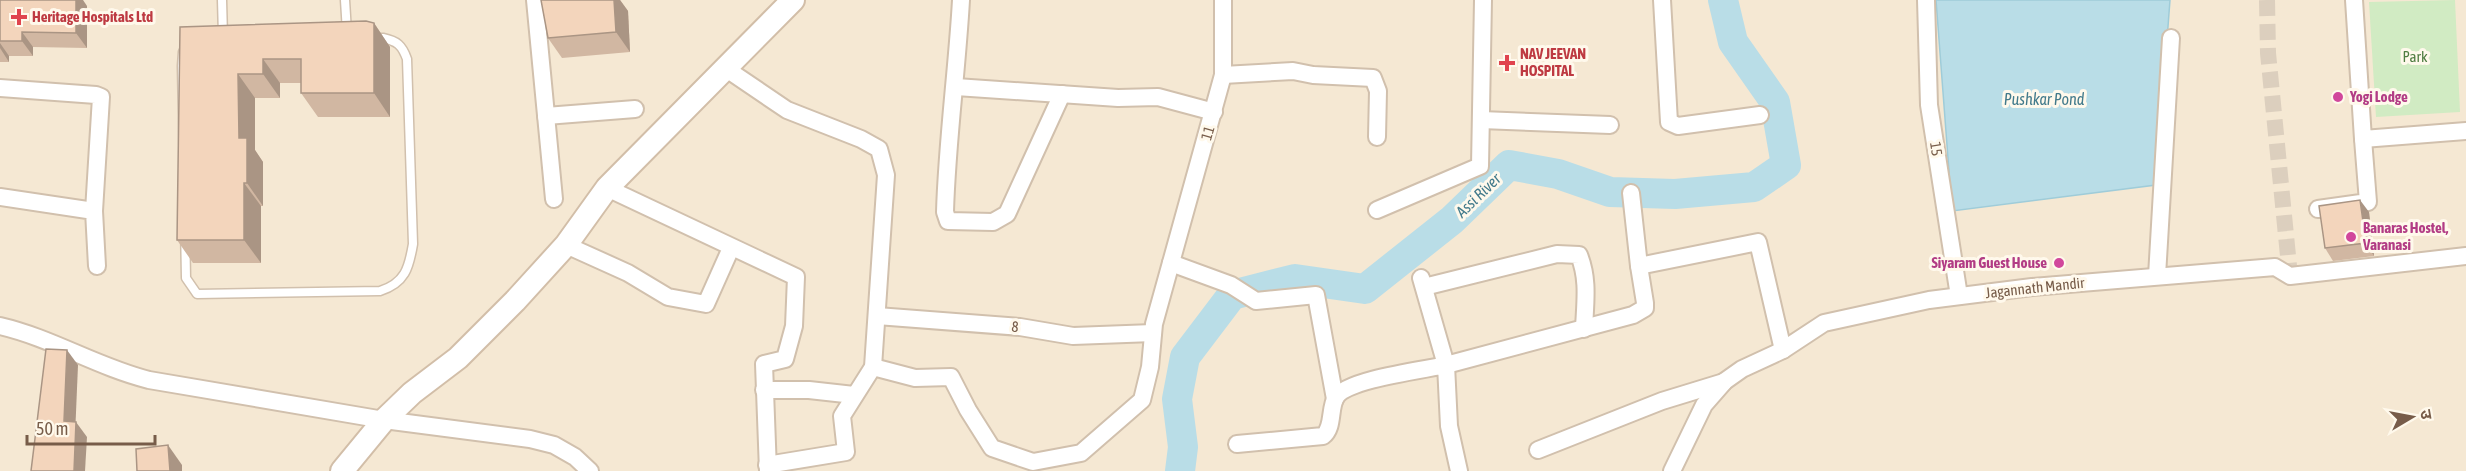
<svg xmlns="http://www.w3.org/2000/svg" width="2466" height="471" viewBox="0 0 2466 471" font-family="'Asap Condensed','Noto Sans Devanagari',sans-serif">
  <rect width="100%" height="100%" fill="#fdf5e5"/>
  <rect fill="#f5e8d3" x="0" y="0" width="2466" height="471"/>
  <path fill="#d1ebc3" d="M2455,0L2460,112L2376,117L2369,2Z"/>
  <path fill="#b9dde7" stroke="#9fccd9" stroke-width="1.5" d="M1936,0H2170L2156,185L1952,211Z"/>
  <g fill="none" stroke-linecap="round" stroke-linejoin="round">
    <path stroke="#b9dde7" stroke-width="30" d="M1180,471L1183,447L1177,399L1185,357L1232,295L1295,279L1365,289L1452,220L1509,165L1558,174L1610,192L1675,194L1754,187L1786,165L1775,102L1733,42L1723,0"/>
    <path stroke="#dccfbe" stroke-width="16" stroke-dasharray="16 8" stroke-linecap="butt" d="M2267,0L2268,53L2290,276"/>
    <defs>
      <g id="lane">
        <path d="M222,0L223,36"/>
        <path d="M345,0L347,32"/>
        <path d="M383,38C397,41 402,45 407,59L413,244C409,268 405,283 380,291L197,294L186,278L182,66L183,52L187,45Z"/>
      </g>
      <g id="street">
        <path d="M535,0L554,199"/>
        <path d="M961,0C957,71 947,141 945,212L948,221L993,222L1007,214L1062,94"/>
        <path d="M1662,0L1669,122L1678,126L1760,115"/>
        <path d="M1926,0L1929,105L1959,296"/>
        <path d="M2354,0L2363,139L2466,131"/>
        <path d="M725,68L787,110L861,139L879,149L886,175L873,367L842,416L846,452L767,465"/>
        <path d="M1223,75L1293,71L1313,75L1373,78L1378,91L1377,137"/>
        <path d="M956,87L1118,98L1158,97L1214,112"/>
        <path d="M0,88L96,95L101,97L94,211"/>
        <path d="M546,116L635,109"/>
        <path d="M1481,120L1610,125"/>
        <path d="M607,188L796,277L794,326L785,359L764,364L768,471"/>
        <path d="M1631,193L1639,266L1758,242L1783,350"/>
        <path d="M0,197L94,211L97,266"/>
        <path d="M2318,209L2368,202L2363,139"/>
        <path d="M1377,210L1480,166L1483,0"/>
        <path d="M566,245L628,273L668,297L706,304L731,248"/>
        <path d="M1171,263L1231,285L1256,301L1316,295L1335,399"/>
        <path d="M2157,276L2171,38"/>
        <path d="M1421,278L1446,365L1633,315L1645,308V303L1639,266"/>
        <path d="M1424,287L1557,254L1579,255C1589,280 1585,303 1584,329"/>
        <path d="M877,316L1020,327L1073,336L1153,333"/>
        <path d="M0,326C52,338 97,367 149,380L384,420L530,439L554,445L575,457L590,471"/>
        <path d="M873,367L915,378L951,377L968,410L992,448L1033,462L1081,453L1142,400L1150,367L1154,324L1223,75V0"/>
        <path d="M764,390H809L854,395"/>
        <path d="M1237,444L1323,436C1334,428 1329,408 1336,397C1348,379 1424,370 1446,365L1449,426L1459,471"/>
        <path d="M1538,450L1662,401L1724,382"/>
        <path d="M1672,471L1704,405L1725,381L1742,369L1783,350L1824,323L1929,300L2032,287L2275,267L2290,276L2466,256"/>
      </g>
      <path id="secondary" d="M342,471L384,420L412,393L458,358L515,301L566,245L607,188L793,0"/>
    </defs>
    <use href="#lane" stroke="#d1c0ad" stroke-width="11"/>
    <use href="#street" stroke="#d1c0ad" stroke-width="20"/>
    <use href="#secondary" stroke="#d2bea8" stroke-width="26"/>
    <use href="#lane" stroke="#fff" stroke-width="8"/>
    <use href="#street" stroke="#fff" stroke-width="16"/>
    <use href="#secondary" stroke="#fff" stroke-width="22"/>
  </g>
  <g fill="#d1b7a2">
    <path d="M0,0L87,6V48L33,47V56H9V62H0Z"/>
    <path d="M541,0H620L628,11L630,52L562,58L548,38Z"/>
    <path d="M374,23L390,47V117H318L301,93V83H280V98H255V150L263,162V206H261V263H193L177,240L180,27Z"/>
    <path d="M2369,212L2374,256L2333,261L2325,248Z"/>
  </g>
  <g fill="#aa9584">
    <path d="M76,0H83L87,6V48L76,33Z"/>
    <path d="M614,0H620L628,11L630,52L616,32Z"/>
    <path d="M374,23L390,47V117L374,93Z"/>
    <path d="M22,32L33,47V56L22,41Z"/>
    <path d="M0,43L9,56V62L0,48Z"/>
    <path d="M263,59L280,83V98L263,74Z"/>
    <path d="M238,74L255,98V150L263,162V206L247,183L239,138Z"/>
    <path d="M244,183L261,206V263L244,240Z"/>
    <path d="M2360,200L2369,212L2374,256L2366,243Z"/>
    <path d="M67,350L78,365L75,436L64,421Z"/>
    <path d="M76,422L87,437L85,471H74Z"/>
    <path d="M168,445L182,465V471H170Z"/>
  </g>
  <g fill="#f3d5bc" stroke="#aa9584" stroke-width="1.5">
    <path d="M0,0H76V33L22,32V41H0Z"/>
    <path d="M541,0H614L616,32L548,38Z"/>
    <path d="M366,21L374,23V93H301V59H263V74H238L239,138H247V183H244V240H177L180,27Z"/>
    <path d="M2360,200L2366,243L2325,248L2319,206Z"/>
    <path d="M46,349L67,350L64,421L76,422L74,471H31Z"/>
    <path d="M168,445L170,471H137L136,449Z"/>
  </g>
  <g fill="#e0444e" stroke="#fff9ec" stroke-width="2">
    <path d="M16 8h6v6h6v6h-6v6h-6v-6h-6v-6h6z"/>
    <path d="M1504 54h6v6h6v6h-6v6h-6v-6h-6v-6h6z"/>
  </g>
  <g fill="#d1479c" stroke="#fff9ec" stroke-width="2">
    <circle cx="2338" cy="97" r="6"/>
    <circle cx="2351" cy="237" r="6"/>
    <circle cx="2059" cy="263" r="6"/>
  </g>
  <g text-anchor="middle" stroke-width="6" stroke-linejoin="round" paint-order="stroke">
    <g font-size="15" font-weight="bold" fill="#be3a42" stroke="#fff9ec" text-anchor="start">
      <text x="32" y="22">Heritage Hospitals Ltd</text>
      <text x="1520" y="59">NAV JEEVAN<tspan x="1520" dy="17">HOSPITAL</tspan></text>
    </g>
    <g font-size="15" fill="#4f7d41" stroke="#fff9ec">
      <text x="2415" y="62">Park</text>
    </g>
    <g font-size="15" font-weight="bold" fill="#b23c85" stroke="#fff9ec" text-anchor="start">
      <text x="2350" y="102">Yogi Lodge</text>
      <text x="2363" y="233">Banaras Hostel,<tspan x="2363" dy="17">Varanasi</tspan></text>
      <text x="2047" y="268" text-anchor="end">Siyaram Guest House</text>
    </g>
    <g font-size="15" fill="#775c49" stroke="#fff9ec">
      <text transform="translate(1208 133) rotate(-74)" y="5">11</text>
      <text transform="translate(1936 149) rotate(81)" y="5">15</text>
      <text transform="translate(2035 288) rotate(-6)" y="5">Jagannath Mandir</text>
      <text transform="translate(1015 327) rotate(6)" y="5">8</text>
    </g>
    <g font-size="16" font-style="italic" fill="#427a8b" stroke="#fff9ec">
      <text x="2044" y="105">Pushkar Pond</text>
      <text transform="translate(1478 195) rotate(-44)" y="6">Assi River</text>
    </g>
  </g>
  <g transform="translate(2412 417) rotate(80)" stroke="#fff9ec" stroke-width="4.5" paint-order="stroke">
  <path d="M0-4.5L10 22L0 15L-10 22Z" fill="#775c49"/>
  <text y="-9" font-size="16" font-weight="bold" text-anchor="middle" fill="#775c49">उ</text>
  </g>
  <path d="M27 435v9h128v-9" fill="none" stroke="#775c49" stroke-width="3"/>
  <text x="36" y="435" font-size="18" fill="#775c49" stroke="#fff9ec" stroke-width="4.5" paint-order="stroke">50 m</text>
</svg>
